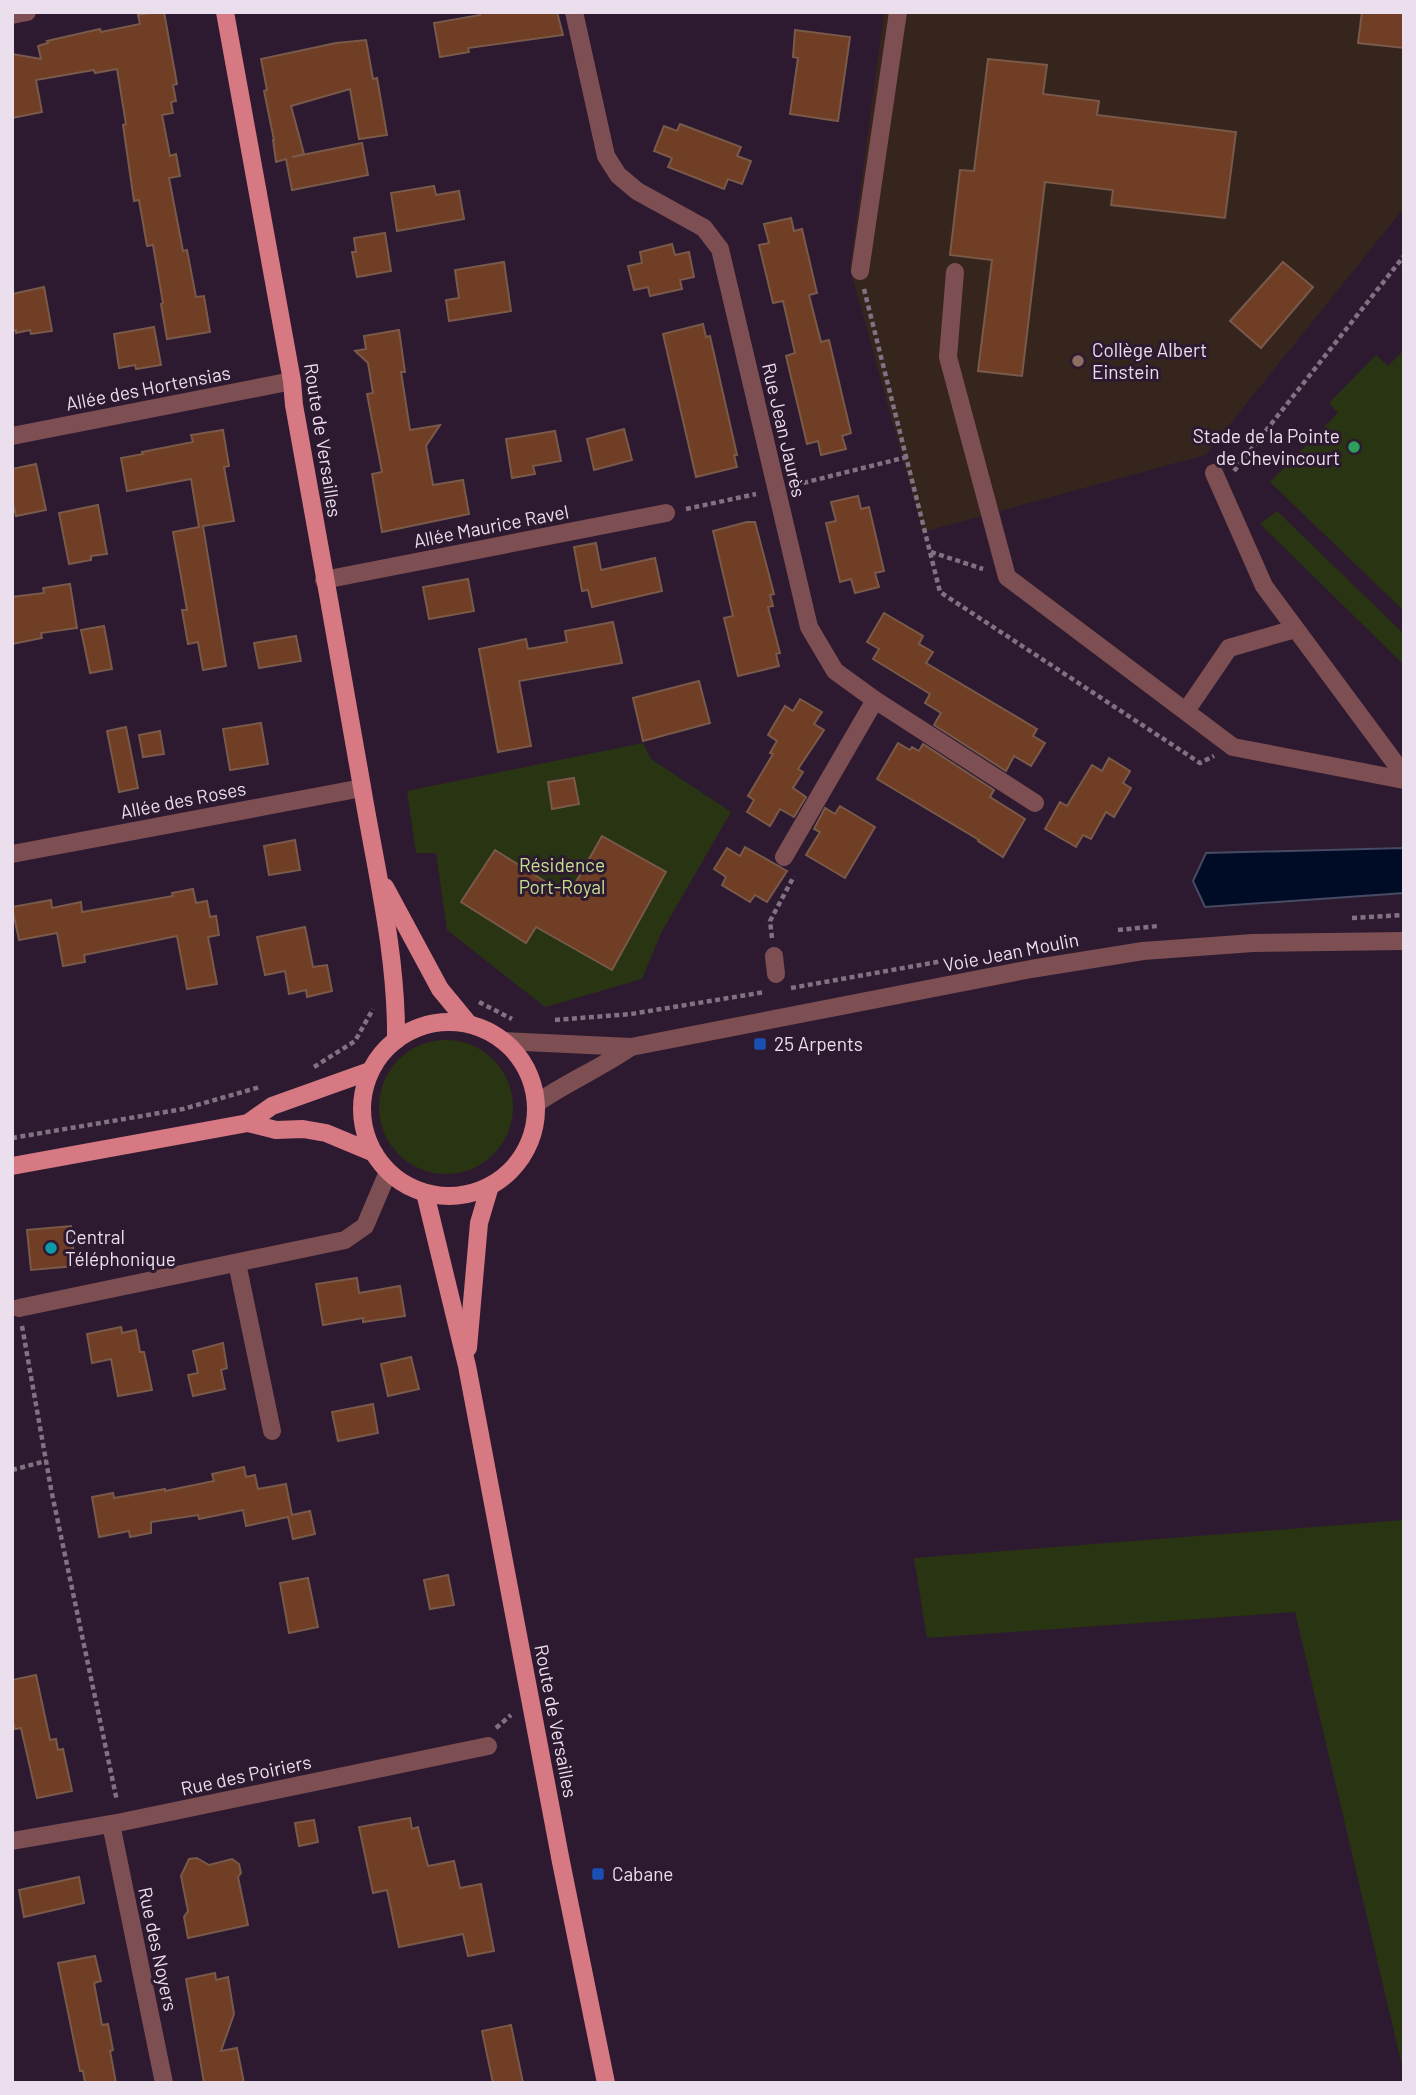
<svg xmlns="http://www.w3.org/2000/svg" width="1416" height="2095" viewBox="0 0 1416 2095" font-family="Barlow,sans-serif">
  <rect width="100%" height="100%" fill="#2d1a30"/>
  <path fill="#36251d" d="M884,12H1404V208L1205,455L923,532L850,268Z"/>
  <g fill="#283412">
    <path d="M1404,350V611L1270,482L1338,413L1329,403L1376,355L1388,366Z"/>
    <path d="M1277,511L1404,634V665L1260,524Z"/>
    <path d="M643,743L651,759L731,812L661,933L642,979L545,1007L447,930L436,853H416L407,791Z"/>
    <circle cx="446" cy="1107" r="67"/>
    <path d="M1404,1520V2074L1295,1612L927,1638L914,1558Z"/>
  </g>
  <path fill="#000b26" stroke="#464a62" stroke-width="2" d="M1404,848V893L1205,907L1193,881L1206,853Z"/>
  <g fill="#6f3e25" stroke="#795949" stroke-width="2">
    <path d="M155,12H164L177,84L173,85L176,101L171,102L173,113L162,115L170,156L176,154L180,176L169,178L183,251L187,250L196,297L204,296L210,332L167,339L161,304L163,303L153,245L147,246L139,200L134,201L123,125L126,124L117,69L95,73L94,70L36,80L42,112L12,118V54L41,59L38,46L48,43L47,41L100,29L101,32L140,24L138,15Z"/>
    <path d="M479,12H557L563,35L468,48L469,52L440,57L434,23L480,15Z"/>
    <path d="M1362,12H1404V48L1358,43Z"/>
    <path d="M795,30L850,37L838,121L790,114L798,58L793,57Z"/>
    <path d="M366,40L373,79L377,78L387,135L359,139L350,89L291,106L304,154L292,157L362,143L368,175L292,190L286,159L276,162L273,140H274L264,91L267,90L261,59L336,43Z"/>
    <path d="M988,59L1047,65L1043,94L1099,101L1097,115L1236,132L1225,218L1111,205L1113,190L1045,182L1022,376L978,371L992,260L950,255L960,170L974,171Z"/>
    <path d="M680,124L741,147L737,156L751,161L742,184L728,179L724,189L668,167L672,158L654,151L664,126L677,131Z"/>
    <path d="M434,186L436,195L459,191L464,219L397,231L391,193Z"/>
    <path d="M791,218L794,231L802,229L817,293L809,295L821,342L829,340L851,433L842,436L846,449L821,455L818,441L807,444L786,356L795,353L783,301L773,303L759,245L769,243L764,224Z"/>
    <path d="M385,233L391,271L357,277L352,252H356L354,238Z"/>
    <path d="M672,244L675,255L689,252L694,277L680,280L682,289L650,296L648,287L634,290L628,266L642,263L640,252Z"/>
    <path d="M504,262L511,311L449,321L446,300L459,298L455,270Z"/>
    <path d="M1283,262L1313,287L1261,348L1230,321Z"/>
    <path d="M44,287L52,331L31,334L30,330L16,333V330L12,331V294Z"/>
    <path d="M703,324L706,337L710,336L737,455H734L737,467L696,477L663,334Z"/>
    <path d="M154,327L161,365L136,369L135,365L119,368L114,334Z"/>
    <path d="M399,330L405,372H401L410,430L440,425L426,446L433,485L463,480L469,514L382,532L372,474L382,472L367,394L373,393L368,363L355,351L366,349L364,336Z"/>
    <path d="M624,429L632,460L594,470L587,439Z"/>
    <path d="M223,430L229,466L224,467L234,521L203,526L226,666L203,670L198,642L188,644L182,610H187L173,532L199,527L191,479L127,491L121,458L143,454L142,452L193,442L191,435Z"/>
    <path d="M555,431L561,461L533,466L535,474L512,478L506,439Z"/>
    <path d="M36,464L46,510L16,516L12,499V469Z"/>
    <path d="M858,496L861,509L869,507L884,571L875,573L879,587L855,593L851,579L840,582L826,523L836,521L831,502Z"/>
    <path d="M98,505L107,554L91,556V560L69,564L59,513Z"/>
    <path d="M747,522H755L774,594L770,595L773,606L768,607L780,653L776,654L779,666L738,676L724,618L733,616L713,531Z"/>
    <path d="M596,543L601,570L655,558L662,591L592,607L588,590L582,591L574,547Z"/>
    <path d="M468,579L474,611L429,619L423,587Z"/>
    <path d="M70,584L77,628L41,633L42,638L12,644V597L44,593L43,588Z"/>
    <path d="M884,613L923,636L919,644L933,652L926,663L1037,729L1033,736L1045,743L1031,766L1014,756L1006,771L934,725L941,713L925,703L930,694L873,659L879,649L867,642Z"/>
    <path d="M613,622L622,663L519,681L531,746L498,752L479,649L526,639L528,649L567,642L565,631Z"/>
    <path d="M104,626L112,669L90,673L81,630Z"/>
    <path d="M296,636L301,661L259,668L254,643Z"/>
    <path d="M699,681L710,723L643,741L633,698Z"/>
    <path d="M800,699L822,712L814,724L824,730L798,769L803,772L793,788L806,797L794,817L780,809L770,826L747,812L754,800L748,796L773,754L770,753L777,741L768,735L785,706L793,711Z"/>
    <path d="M261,723L268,764L230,770L223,729Z"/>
    <path d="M126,727L138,788L119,792L107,731Z"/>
    <path d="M160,731L164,754L143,757L139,735Z"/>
    <path d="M898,743L910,750L912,747L919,751L923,744L994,790L990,797L1025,819L1003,857L978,841L979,840L877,779Z"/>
    <path d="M1109,758L1130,771L1123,783L1131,788L1114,817L1106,812L1091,839L1083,835L1076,847L1045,829L1060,802L1067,806L1092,765L1102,771Z"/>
    <path d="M574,778L579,804L552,809L548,782Z"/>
    <path d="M840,806L875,827L845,878L806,855L820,832L814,829L825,808L835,814Z"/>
    <path d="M602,836L666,872L612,970L536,927L526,943L461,902L495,850L568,896Z"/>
    <path d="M295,840L300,870L269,875L264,846Z"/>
    <path d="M745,847L787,871L767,902L755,895L750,902L722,885L726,877L714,869L727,848L740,856Z"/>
    <path d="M193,889L196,903L207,901L210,917L216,916L219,935L208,937L217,984L187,989L177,936L84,955L85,962L63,966L57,933L19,940L12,907L51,900L52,908L81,902L82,912L173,896L172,893Z"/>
    <path d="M305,927L313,967L327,965L332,991L307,997L306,990L289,994L285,971L265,975L257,937Z"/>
    <path d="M71,1226L75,1266L31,1270L27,1230Z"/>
    <path d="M357,1278L359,1293L400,1286L405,1316L363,1322V1318L323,1325L316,1284Z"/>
    <path d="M121,1327L122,1333L136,1330L140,1352H144L152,1390L118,1396L111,1359L92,1363L87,1334Z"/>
    <path d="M223,1343L227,1368L221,1370L225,1389L193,1396L188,1375L198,1373L193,1351Z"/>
    <path d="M411,1357L419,1389L388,1396L381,1364Z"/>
    <path d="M373,1404L378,1433L338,1441L332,1412Z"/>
    <path d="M244,1467L246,1477L255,1475L258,1489L286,1484L292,1515L310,1511L315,1534L293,1539L288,1517L246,1526L243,1510L199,1519L198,1515L151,1522V1533L130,1537L129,1531L99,1537L92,1497L113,1493L114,1498L165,1489V1491L214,1481L212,1474Z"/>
    <path d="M448,1575L454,1605L430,1609L424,1580Z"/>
    <path d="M308,1578L318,1627L289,1633L280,1583Z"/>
    <path d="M36,1675L50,1740L56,1739L58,1750L63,1749L72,1791L37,1798L21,1728L15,1729L12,1718V1680Z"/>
    <path d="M410,1818L412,1829L418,1827L428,1866L454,1861L460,1888L481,1884L494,1951L468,1956L463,1934L399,1947L387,1890L373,1893L359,1827Z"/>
    <path d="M314,1820L318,1842L299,1846L295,1823Z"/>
    <path d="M197,1858L209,1865L232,1859L239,1864L241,1873L238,1877L248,1925L188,1938L184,1917L188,1911L181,1876L189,1859Z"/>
    <path d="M79,1877L84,1903L24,1917L19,1890Z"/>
    <path d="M95,1956L101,1981L94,1983L102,2025L108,2024L113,2050L110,2051L116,2083H85L83,2071H80L58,1963Z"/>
    <path d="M215,1973L216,1980L228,1977L234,2014L221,2051L237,2048L244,2083H204L186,1979Z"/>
    <path d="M511,2025L523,2083H493L482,2031Z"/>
  </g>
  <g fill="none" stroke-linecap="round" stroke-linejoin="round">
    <g stroke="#817183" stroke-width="4.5" stroke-dasharray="5 3.5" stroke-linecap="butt">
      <path d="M864,289L940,592L1200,763L1214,756"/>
      <path d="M1234,471L1404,256"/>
      <path d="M795,485L907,457"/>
      <path d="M686,509L756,494"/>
      <path d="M931,552L983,569"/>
      <path d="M1352,918L1404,915"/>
      <path d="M1118,930L1158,926"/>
      <path d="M772,938L770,921L794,876"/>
      <path d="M791,988L954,959"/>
      <path d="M479,1002L512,1019"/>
      <path d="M555,1020L631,1014L765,992"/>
      <path d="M314,1067L355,1041L373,1009"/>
      <path d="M12,1138L183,1109L260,1087"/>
      <path d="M22,1326L51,1489L117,1801"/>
      <path d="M12,1470L46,1461"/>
      <path d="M496,1728L511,1715"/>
    </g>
    <g stroke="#7d4f53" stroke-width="18">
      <path d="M574,12L606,156L618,175L637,191L704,228L720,249L809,627L835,671L875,700L1035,803"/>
      <path d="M12,15L27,12"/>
      <path d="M860,271L898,12"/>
      <path d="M955,272L948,357L1007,577L1233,747L1404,780"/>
      <path d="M12,436L292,381"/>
      <path d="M1214,473L1264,586L1404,775"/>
      <path d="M324,580L666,513"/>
      <path d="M1186,711L1229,648L1295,629"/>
      <path d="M12,854L362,788"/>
      <path d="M784,857L875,700"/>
      <path d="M774,956L776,974"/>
      <path d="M505,1041L631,1047L1031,969L1143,951L1253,943L1404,941"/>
      <path d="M537,1103C567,1082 601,1068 631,1047"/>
      <path d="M237,1263L272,1431"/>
      <path d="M19,1308L345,1240L365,1226L388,1172"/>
      <path d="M111,1824L164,2083"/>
      <path d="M12,1841L122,1822L488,1746"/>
    </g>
    <g stroke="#d77983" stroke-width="18">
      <path d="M225,12L292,381L294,405C317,532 340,660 362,787C376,871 397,954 396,1040"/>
      <path d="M385,887L440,989L468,1023"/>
      <circle cx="449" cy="1109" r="87"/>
      <path d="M248,1123L272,1106L370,1071"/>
      <path d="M12,1166L248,1123L276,1130L303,1129L326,1133L374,1153"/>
      <path d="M425,1193L467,1366L561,1862L606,2083"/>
      <path d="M468,1348L479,1223L490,1186"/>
    </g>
  </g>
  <circle fill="#8d6e63" stroke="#2d1a30" stroke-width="2.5" cx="1078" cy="361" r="7"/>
  <circle fill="#2e9e5b" stroke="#2d1a30" stroke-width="2.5" cx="1354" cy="447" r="7"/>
  <g fill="#1a4fb4" stroke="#2d1a30" stroke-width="2.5">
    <rect x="753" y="1037" width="14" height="14" rx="3.5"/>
    <rect x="591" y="1867" width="14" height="14" rx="3.5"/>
  </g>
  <circle fill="#0f9aa8" stroke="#2d1a30" stroke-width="2.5" cx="51" cy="1248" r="7"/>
  <g text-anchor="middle" stroke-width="6" stroke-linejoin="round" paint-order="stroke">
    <g font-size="19" fill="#ebdeed" stroke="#2d1a30" text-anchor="start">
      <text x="1092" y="357">Collège Albert<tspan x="1092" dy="22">Einstein</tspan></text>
      <text x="1340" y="443" text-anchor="end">Stade de la Pointe<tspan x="1340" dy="22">de Chevincourt</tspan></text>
      <text x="774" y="1051">25 Arpents</text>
      <text x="65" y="1244">Central<tspan x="65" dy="22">Téléphonique</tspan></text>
      <text x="612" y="1881">Cabane</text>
    </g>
    <g font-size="19" fill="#ebdeed" stroke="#2d1a30">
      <text transform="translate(148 388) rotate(-11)" y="7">Allée des Hortensias</text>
      <text transform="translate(784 430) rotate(77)" y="7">Rue Jean Jaurès</text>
      <text transform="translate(323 440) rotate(81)" y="7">Route de Versailles</text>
      <text transform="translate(491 526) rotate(-11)" y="7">Allée Maurice Ravel</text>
      <text transform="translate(183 800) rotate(-11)" y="7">Allée des Roses</text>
      <text transform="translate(1011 952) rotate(-11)" y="7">Voie Jean Moulin</text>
      <text transform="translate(556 1721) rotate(79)" y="7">Route de Versailles</text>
      <text transform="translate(246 1775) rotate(-12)" y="7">Rue des Poiriers</text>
      <text transform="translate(158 1949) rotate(78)" y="7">Rue des Noyers</text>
    </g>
    <g font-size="19" fill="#c4e192" stroke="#2d1a30">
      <text x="562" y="872">Résidence<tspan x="562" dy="22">Port-Royal</tspan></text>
    </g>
  </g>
  <rect width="1416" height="2095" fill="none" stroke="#ebdeed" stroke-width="28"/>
</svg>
